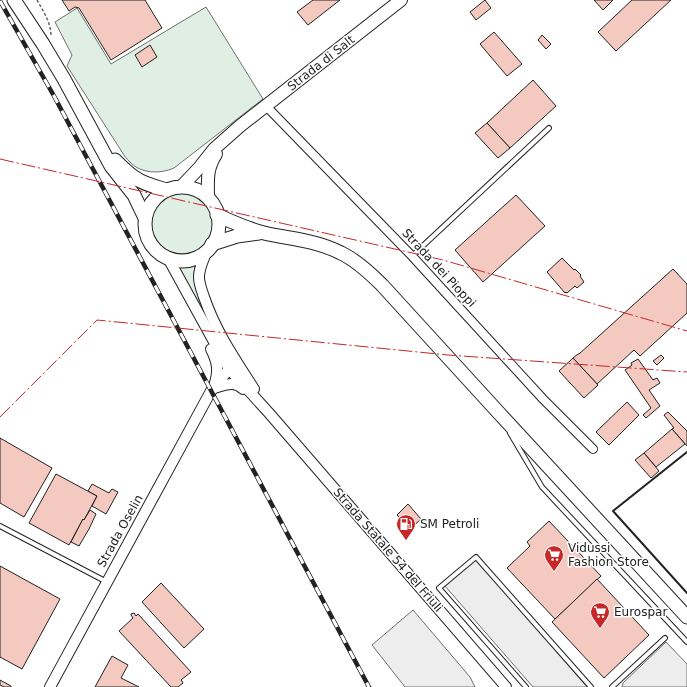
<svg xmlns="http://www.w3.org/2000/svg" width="687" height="687" viewBox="0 0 687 687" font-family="'DejaVu Sans',sans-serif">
  <rect width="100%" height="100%" fill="#fff"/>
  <g fill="#e0efe3" stroke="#6f6f6f">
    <path d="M206,7L263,99L174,168C160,174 141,174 130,162C127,159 124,156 122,152L67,66L72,55L55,22L77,8L111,64Z"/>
    <circle cx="182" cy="223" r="31"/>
    <path d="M195,265L194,276L198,294L214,333L178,267Z"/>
  </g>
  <g fill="#ededed" stroke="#6f6f6f">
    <path d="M476,559L587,687H533L445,586Z"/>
    <path d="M413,610L470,677L475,687H405L372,645Z"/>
    <path d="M666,642L687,664V687H622L623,683Z"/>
  </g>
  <g fill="#f3c9c0" stroke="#222">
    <path d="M62,0H145L162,28L111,60L79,8L75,7L69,11Z"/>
    <path d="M313,0H340L308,25L297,12Z"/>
    <path d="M485,0L491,8L476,20L470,12Z"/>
    <path d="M594,0H613L603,10Z"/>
    <path d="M632,0H671L616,51L598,32Z"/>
    <path d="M494,32L522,64L507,76L480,44Z"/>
    <path d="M542,35L551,44L546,49L538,40Z"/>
    <path d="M150,45L157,57L142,67L135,55Z"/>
    <path d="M533,80L556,106L510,148L487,123Z"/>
    <path d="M487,123L510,148L498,158L475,133Z"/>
    <path d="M516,195L545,226L483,282L455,250Z"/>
    <path d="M562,258L574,270L575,269L581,275L580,276L584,282L577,288L575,286L567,293L566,292L565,293L547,272Z"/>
    <path d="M673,269L687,284V313L640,356L634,350L597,384L573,358L578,354H579Z"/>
    <path d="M661,355L664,358L657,365L653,361Z"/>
    <path d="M573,358L598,385L584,398L559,371Z"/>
    <path d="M638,359L653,380L657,378L660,383L649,390L660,406L646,418L643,415L651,408L625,370L632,365L631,363Z"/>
    <path d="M627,402L639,415L609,445L596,432Z"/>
    <path d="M668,412L687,431V446L672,429L674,428L664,415Z"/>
    <path d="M672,429L685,444L656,467L644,453Z"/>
    <path d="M0,438L52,468L24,517L0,503Z"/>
    <path d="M644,453L659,471L651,478L635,460Z"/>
    <path d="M56,474L97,496L84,520L83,519L69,545L29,523Z"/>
    <path d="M92,484L109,493L112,489L118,492L106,514L92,506L97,496L88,491Z"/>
    <path d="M408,504L421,519L410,529L397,515Z"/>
    <path d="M90,510L96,514L89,529L79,546L71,542L83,519L84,520Z"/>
    <path d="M549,521L601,576L555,619L507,568L530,546L527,542Z"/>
    <path d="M0,566L60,599L22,669L0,657Z"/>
    <path d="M597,579L649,635L604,678L552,622Z"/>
    <path d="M161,583L204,629L184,648L142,602Z"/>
    <path d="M134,613L136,616L138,614L191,672L181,680L182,681L183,683L178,687H171L119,631L133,618L131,615V614Z"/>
    <path d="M112,656L128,665L121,678L139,687H95Z"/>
    <path d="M0,680L11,686V687H4L0,685Z"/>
  </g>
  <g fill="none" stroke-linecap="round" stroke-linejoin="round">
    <defs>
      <g id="service">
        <path d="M412,256L549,128"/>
        <path d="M510,433L542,487L687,642"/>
        <path d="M0,526L107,582"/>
        <path d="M526,687L439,588L476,557L591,687"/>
        <path d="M612,687L665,638"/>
      </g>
      <path id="minor" d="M266,106L412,256L543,399L593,449"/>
      <g id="tertiary">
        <path d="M207,250C204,259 199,267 199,277C199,284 202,291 204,297C216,332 234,358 254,389"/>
        <path d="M168,258L229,369L269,413L506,687"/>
        <path d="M211,349C218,363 219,371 214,386"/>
        <path d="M214,388C225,385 234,380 243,389"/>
        <path d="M50,687L211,391L229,369C232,361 228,353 225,345"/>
      </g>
      <g id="secondary">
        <path d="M181,187L199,168L214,149L240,126L401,0"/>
        <path d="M208,198C208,180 206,170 216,154"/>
      </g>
      <g id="primary">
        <path d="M14,0L43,44L64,79L111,166L134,195L145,218"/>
        <path d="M115,160C121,166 127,172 134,177C143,184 156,187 167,190"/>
        <circle cx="182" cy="224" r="37"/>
        <path d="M217,215C232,222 248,229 264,233C290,239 316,240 341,253C356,260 370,273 382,285L498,412L687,617"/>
        <path d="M212,244L237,236L259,233"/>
      </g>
    </defs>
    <use href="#service" stroke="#222" stroke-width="6"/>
    <use href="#minor" stroke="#222" stroke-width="10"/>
    <use href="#tertiary" stroke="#222" stroke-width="12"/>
    <use href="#secondary" stroke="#222" stroke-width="14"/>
    <use href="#primary" stroke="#222" stroke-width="15"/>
    <path stroke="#646464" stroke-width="1.5" stroke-dasharray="3 2" stroke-linecap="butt" d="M37,0C43,11 51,22 51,36"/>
    <use href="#service" stroke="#fff" stroke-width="4"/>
    <use href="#minor" stroke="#fff" stroke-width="8"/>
    <use href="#tertiary" stroke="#fff" stroke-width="10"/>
    <use href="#secondary" stroke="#fff" stroke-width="12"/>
    <use href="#primary" stroke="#fff" stroke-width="13"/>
    <defs>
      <path id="rail" d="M0,1L54,96L369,687"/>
    </defs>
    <use href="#rail" stroke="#222" stroke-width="4.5"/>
    <use href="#rail" stroke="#fff" stroke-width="3" stroke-dasharray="9" stroke-linecap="butt"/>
    <path stroke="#222" stroke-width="2" d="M687,452L613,511L687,593"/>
    <g stroke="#c62828" stroke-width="1" stroke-dasharray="14 3 2 3" stroke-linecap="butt">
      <path d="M0,159L443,260L687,331"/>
      <path d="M0,417L97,320L448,355L687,372"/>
    </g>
  </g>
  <defs>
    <symbol id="fuel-pin" viewBox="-11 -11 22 30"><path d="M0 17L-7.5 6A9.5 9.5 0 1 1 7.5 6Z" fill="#c62828" stroke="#fff"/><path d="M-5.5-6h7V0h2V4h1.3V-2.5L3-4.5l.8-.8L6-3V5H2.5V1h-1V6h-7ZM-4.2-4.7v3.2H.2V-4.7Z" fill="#fff"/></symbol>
    <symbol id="supermarket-pin" viewBox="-11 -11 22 30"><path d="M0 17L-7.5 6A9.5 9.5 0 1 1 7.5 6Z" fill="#c62828" stroke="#fff"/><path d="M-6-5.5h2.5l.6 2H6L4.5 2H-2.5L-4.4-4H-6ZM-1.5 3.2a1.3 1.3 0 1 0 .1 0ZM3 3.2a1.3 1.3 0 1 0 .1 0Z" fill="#fff"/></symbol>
  </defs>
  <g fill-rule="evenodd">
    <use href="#fuel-pin" x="395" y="513" width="22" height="30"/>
    <use href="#supermarket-pin" x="543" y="544" width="22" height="30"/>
    <use href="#supermarket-pin" x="589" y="601" width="22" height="30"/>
  </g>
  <g text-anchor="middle" stroke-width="3" stroke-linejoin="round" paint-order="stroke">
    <g font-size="12" fill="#222" stroke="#fff">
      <text transform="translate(321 63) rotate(-38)" y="4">Strada di Salt</text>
      <text transform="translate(439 268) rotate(47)" y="4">Strada dei Pioppi</text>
      <text transform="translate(120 531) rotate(-61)" y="4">Strada Oselin</text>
      <text transform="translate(388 550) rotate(49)" y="4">Strada Statale 54 del Friuli</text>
    </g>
    <g font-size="12" fill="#222" stroke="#fff" text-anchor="start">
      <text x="420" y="528">SM Petroli</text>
      <text x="568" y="552">Vidussi<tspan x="568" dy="14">Fashion Store</tspan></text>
      <text x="614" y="616">Eurospar</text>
    </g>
  </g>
</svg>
